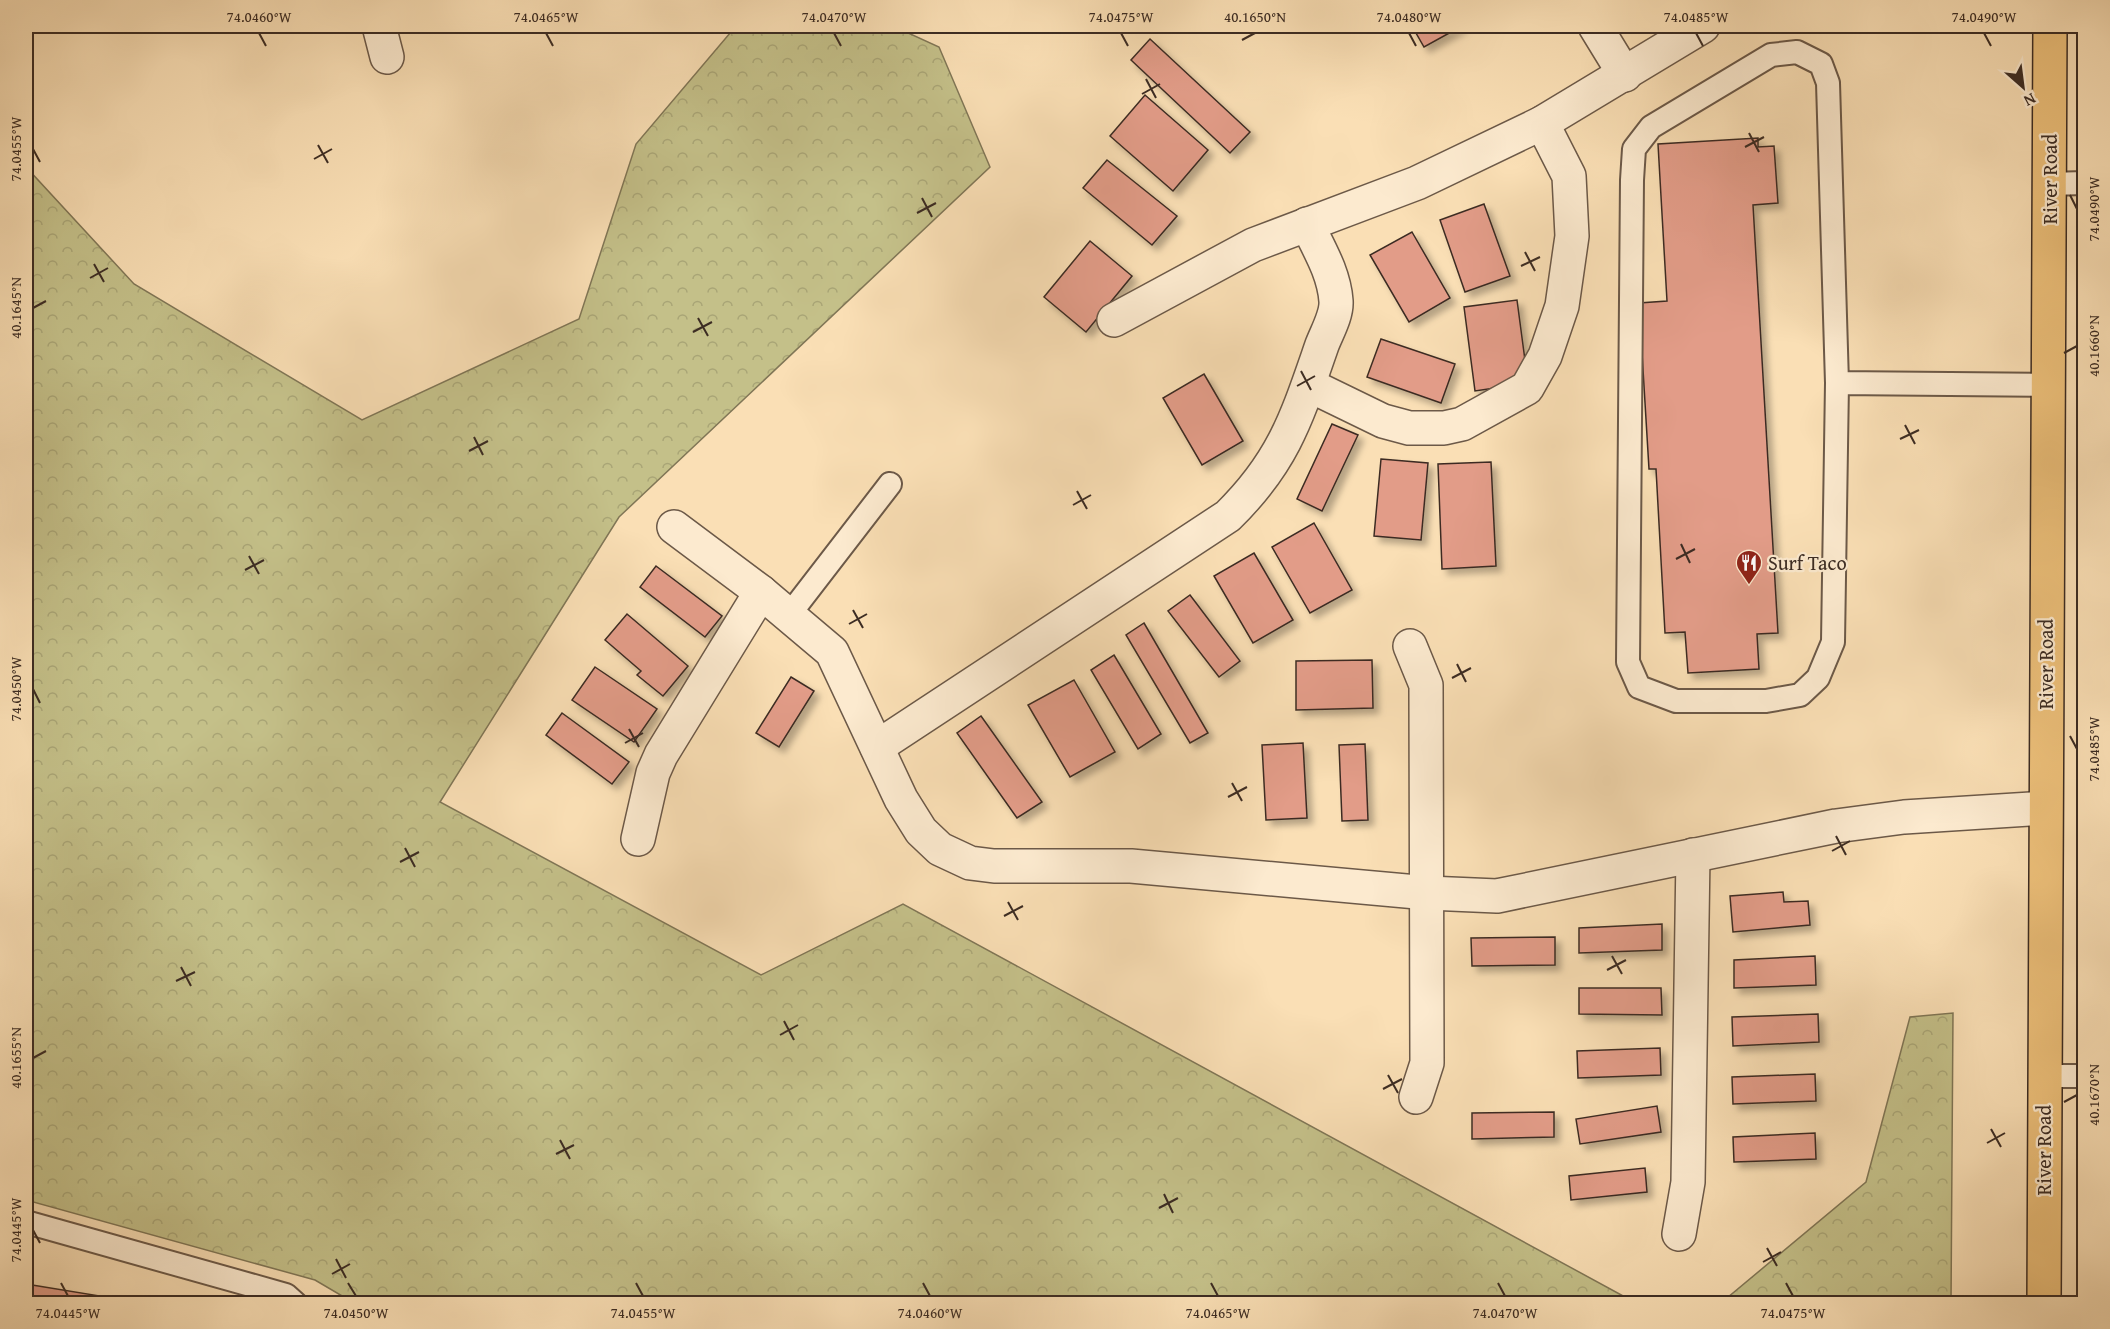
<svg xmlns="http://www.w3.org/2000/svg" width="2110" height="1329" viewBox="0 0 2110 1329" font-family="'Gentium Book Plus',serif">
  <defs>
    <pattern id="forest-crowns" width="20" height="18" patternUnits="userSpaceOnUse" patternTransform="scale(1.5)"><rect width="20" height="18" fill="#c4c089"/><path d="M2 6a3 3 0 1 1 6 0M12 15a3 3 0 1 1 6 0" fill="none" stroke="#a9a576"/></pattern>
    <filter id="shadow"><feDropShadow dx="5.5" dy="5.5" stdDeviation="3" flood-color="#0004"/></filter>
  </defs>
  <rect width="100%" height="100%" fill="#fadfb5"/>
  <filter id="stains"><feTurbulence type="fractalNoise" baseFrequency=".00333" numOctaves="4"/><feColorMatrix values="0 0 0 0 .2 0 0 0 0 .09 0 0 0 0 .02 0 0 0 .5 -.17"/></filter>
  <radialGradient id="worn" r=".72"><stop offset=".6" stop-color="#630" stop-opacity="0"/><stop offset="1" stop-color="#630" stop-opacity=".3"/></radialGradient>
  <g fill="url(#forest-crowns)" stroke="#807656" stroke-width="1.5">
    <path d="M736,26H893L939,47L990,167L619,517L440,802L761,975L903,904L1636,1303H354L315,1280L26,1200V167L134,284L362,420L579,319L636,144Z"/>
    <path d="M1953,1013L1951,1303H1721L1866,1182L1910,1017Z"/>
  </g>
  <g fill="#e29c88" stroke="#3c2c23" stroke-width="1.5" filter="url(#shadow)">
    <path d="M1412,26H1462L1424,47Z"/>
    <path d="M1150,39L1250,132L1230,153L1131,60Z"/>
    <path d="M1145,95L1208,150L1173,191L1110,136Z"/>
    <path d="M1758,138V147L1774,146L1778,203L1753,205L1778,633L1757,634L1759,669L1688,673L1685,632L1665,633L1656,469H1649L1639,303L1667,301L1658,144Z"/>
    <path d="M1107,160L1177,216L1152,245L1083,188Z"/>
    <path d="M1484,204L1510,276L1465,292L1440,220Z"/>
    <path d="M1412,232L1450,298L1409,322L1370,255Z"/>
    <path d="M1090,241L1132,276L1086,332L1044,297Z"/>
    <path d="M1517,300L1528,383L1475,391L1464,307Z"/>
    <path d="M1381,339L1455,364L1441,403L1367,377Z"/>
    <path d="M1204,374L1243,441L1202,465L1163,398Z"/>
    <path d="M1332,424L1358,435L1322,511L1297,499Z"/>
    <path d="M1381,459L1428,463L1421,540L1374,536Z"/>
    <path d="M1491,462L1496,566L1442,569L1438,464Z"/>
    <path d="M1314,523L1352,590L1310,613L1272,547Z"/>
    <path d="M1254,553L1293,620L1253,643L1214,576Z"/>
    <path d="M656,566L722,616L705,637L640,587Z"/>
    <path d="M1190,595L1240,661L1219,677L1168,611Z"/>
    <path d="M627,614L688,666L663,696L637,675L641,671L605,640Z"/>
    <path d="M1144,623L1208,733L1190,743L1126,635Z"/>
    <path d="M1114,655L1161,734L1138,749L1091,670Z"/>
    <path d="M1372,660L1373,708L1296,710V661Z"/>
    <path d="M595,667L657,709L634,742L572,700Z"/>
    <path d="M791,677L814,691L779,747L756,733Z"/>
    <path d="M1074,680L1115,752L1070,777L1028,705Z"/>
    <path d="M562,713L629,762L612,784L546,735Z"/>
    <path d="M981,716L1042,802L1017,818L957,733Z"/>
    <path d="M1303,743L1307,818L1266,820L1262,745Z"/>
    <path d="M1365,744L1368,820L1342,821L1339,745Z"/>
    <path d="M1783,892L1784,902L1808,901L1810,925L1733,932L1730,896Z"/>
    <path d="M1662,924V950L1579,953V928Z"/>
    <path d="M1555,937V965L1472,966L1471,938Z"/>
    <path d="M1815,956L1816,985L1734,988V960Z"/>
    <path d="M1579,988H1661L1662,1015L1579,1014Z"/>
    <path d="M1818,1014L1819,1042L1733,1046L1732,1017Z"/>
    <path d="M1660,1048L1661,1075L1578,1078L1577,1051Z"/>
    <path d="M1815,1074L1816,1101L1733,1104L1732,1077Z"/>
    <path d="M1657,1106L1661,1132L1580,1144L1576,1119Z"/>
    <path d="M1554,1112V1137L1472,1139V1113Z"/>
    <path d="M1815,1133L1816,1159L1734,1162L1733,1137Z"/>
    <path d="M1645,1168L1647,1192L1571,1200L1569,1176Z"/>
    <path d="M26,1284L100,1296L99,1304H26Z"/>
  </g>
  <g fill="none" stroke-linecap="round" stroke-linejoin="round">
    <defs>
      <g id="lane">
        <path d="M2050,184L2084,183"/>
        <path d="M1837,383L1833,642L1818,678L1800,695L1766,701H1676L1639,687L1628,662L1632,180L1634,149L1651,127L1771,55L1797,52L1821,64L1828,83L1837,383L2049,385"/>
        <path d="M789,615L890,484"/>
        <path d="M2044,1076H2084"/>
        <path d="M26,1222L286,1295L296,1304"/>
      </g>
      <g id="street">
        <path d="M379,26L387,57"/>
        <path d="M1595,26L1625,75"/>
        <path d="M1114,320L1253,245L1417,183L1542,123L1703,26"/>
        <path d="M1309,385L1383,421L1409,428H1444L1462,424L1527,388L1545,356L1562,306L1572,236L1569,176L1542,123"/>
        <path d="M674,527L761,592L832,652L901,799L921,831L940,849L970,863L994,866H1131L1428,893L1497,896L1836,826L1904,817L2045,808"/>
        <path d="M1410,646L1426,685L1427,1063L1416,1097"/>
        <path d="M877,747L1228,516C1284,461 1297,417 1322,345C1327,332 1337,315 1336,301C1334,273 1319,249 1307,224"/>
        <path d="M638,839L653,773L661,755L761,592"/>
        <path d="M1679,1234L1688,1182L1693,855"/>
      </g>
      <path id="highway" d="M2044,1304L2050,26"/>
    </defs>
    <use href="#lane" stroke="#6c5948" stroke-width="26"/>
    <use href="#street" stroke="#6c5948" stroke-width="36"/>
    <use href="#highway" stroke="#3c2c23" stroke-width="36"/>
    <use href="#lane" stroke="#fceacf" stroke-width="22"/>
    <use href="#street" stroke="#fceacf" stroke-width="33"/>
    <use href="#highway" stroke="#edc07a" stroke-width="33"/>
  </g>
  <path fill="none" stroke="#3c2c23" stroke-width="2" d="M259,33L266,46M546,33L553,46M834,33L841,46M1121,33L1128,46M1409,33L1416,46M1696,33L1703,46M1984,33L1991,46M1242,40L1255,33M1146,79L1156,98M1142,94L1160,84M1749,133L1759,152M318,145L328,163M1745,147L1764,137M33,149L40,162M314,159L332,149M2070,195L2077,209M922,198L932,217M917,213L936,203M1525,252L1535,271M94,264L104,282M1521,266L1540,257M90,278L108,268M33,308L46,301M698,318L708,336M693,332L712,322M2064,353L2077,346M1301,371L1311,390M1297,386L1315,376M1905,425L1915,444M474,437L483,455M1900,439L1919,430M469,451L488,441M1077,491L1087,509M1073,505L1091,495M1681,544L1690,563M249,556L259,574M1676,559L1695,549M245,570L264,560M853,610L863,628M849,624L867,614M1457,664L1466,682M1452,678L1471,668M33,689L40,703M629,729L639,747M2070,736L2077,749M625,743L643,733M1232,783L1242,801M1228,797L1247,787M1836,836L1846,855M405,848L415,867M1832,851L1850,841M400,862L419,852M1008,902L1018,920M1004,916L1023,906M1612,956L1622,974M181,967L191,986M1607,970L1626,960M176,981L195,972M784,1021L794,1040M780,1035L798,1025M33,1058L46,1051M1388,1075L1398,1093M1383,1089L1402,1079M2064,1102L2077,1095M1991,1129L2001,1147M560,1140L570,1159M1987,1143L2005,1133M556,1154L574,1145M1164,1194L1173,1213M1159,1208L1178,1198M33,1230L40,1243M1767,1248L1777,1266M336,1259L346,1278M1763,1262L1781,1252M332,1274L350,1264M61,1283L68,1296M348,1283L356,1296M636,1283L643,1296M923,1283L930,1296M1211,1283L1218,1296M1498,1283L1505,1296M1786,1283L1793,1296"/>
  <defs>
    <symbol id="restaurant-pin" viewBox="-11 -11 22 30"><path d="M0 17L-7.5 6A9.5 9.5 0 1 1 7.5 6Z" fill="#8f2418" stroke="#fceacf"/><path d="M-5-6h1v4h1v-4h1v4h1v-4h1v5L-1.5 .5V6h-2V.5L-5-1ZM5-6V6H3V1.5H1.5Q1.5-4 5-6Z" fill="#fff"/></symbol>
  </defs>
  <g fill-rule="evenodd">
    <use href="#restaurant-pin" x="1734" y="548" width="30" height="40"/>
  </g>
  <g text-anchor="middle" stroke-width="4.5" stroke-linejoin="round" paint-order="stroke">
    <g font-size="20" fill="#3c2c23" stroke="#fceacf">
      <text transform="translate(2050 179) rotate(-90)" y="7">River Road</text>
      <text transform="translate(2046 664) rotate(-90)" y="7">River Road</text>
      <text transform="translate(2044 1150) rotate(-90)" y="7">River Road</text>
    </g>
    <g font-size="20" fill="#3c2c23" stroke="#fceacf" text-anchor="start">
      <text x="1768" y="570">Surf Taco</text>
    </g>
  </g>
  <rect width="2110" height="1329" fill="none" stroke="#fadfb5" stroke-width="66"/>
  <g transform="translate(2023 87) rotate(152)" stroke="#fceacf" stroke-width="4.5" paint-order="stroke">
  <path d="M0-4.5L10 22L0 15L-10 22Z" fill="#3c2c23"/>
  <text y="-9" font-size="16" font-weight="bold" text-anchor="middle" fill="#3c2c23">N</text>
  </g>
  <rect x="33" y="33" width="2044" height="1263" fill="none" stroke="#3c2c23" stroke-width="2"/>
  <g font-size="15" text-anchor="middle" fill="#3c2c23">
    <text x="259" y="22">74.0460°W</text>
    <text x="546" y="22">74.0465°W</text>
    <text x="834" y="22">74.0470°W</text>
    <text x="1121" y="22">74.0475°W</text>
    <text x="1255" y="22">40.1650°N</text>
    <text x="1409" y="22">74.0480°W</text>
    <text x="1696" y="22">74.0485°W</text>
    <text x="1984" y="22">74.0490°W</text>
    <text transform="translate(16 149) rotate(-90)" y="5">74.0455°W</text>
    <text transform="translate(2094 209) rotate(-90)" y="5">74.0490°W</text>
    <text transform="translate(16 308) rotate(-90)" y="5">40.1645°N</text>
    <text transform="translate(2094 346) rotate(-90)" y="5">40.1660°N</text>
    <text transform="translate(16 689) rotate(-90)" y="5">74.0450°W</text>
    <text transform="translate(2094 749) rotate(-90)" y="5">74.0485°W</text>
    <text transform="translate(16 1058) rotate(-90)" y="5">40.1655°N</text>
    <text transform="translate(2094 1095) rotate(-90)" y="5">40.1670°N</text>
    <text transform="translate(16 1230) rotate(-90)" y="5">74.0445°W</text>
    <text x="68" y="1318">74.0445°W</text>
    <text x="356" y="1318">74.0450°W</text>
    <text x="643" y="1318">74.0455°W</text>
    <text x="930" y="1318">74.0460°W</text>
    <text x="1218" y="1318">74.0465°W</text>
    <text x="1505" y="1318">74.0470°W</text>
    <text x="1793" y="1318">74.0475°W</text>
  </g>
  <rect width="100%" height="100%" filter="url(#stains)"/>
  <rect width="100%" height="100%" fill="url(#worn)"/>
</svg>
